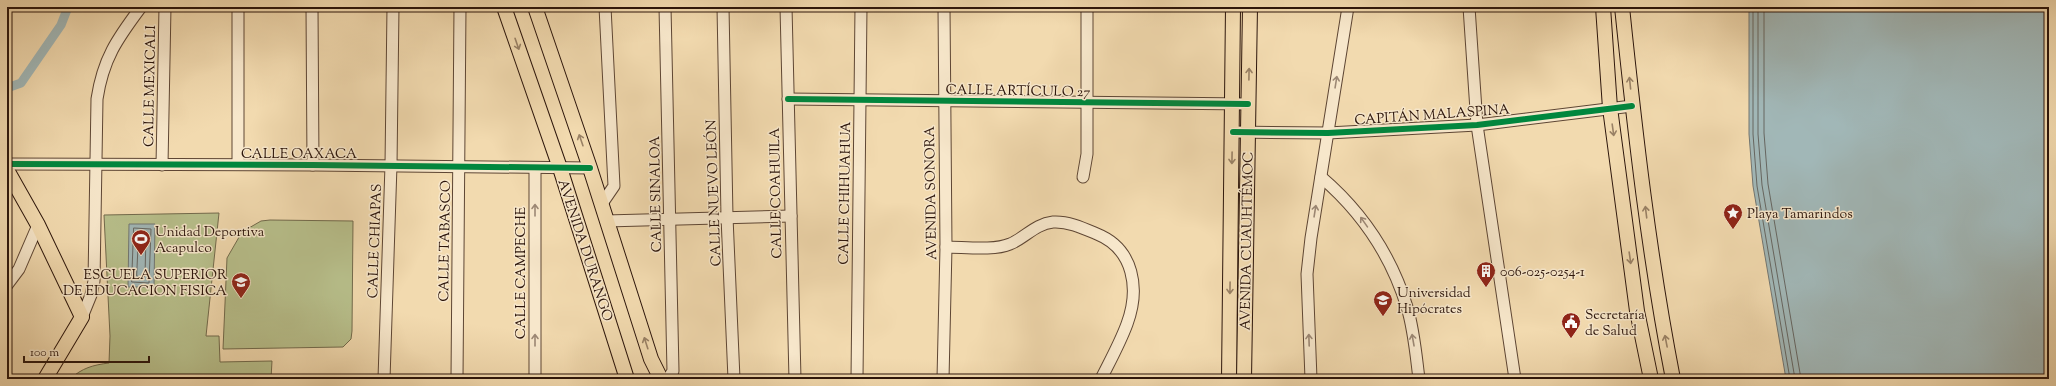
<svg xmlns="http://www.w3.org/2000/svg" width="2056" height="386" viewBox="0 0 2056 386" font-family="'Sorts Mill Goudy',serif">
  <rect width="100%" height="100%" fill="#f2daaf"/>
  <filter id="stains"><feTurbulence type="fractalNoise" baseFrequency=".005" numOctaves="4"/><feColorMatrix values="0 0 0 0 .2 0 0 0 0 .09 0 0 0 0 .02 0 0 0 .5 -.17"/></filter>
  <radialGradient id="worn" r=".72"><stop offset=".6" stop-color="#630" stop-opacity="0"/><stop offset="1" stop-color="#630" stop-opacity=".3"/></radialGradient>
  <g fill="#b8c08c" stroke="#726a4c">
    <path d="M219,213L206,336H219L220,362L272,361L271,379H70C82,368 93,365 109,363L110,336L104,215Z"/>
    <path d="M270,220L353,221L352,331L351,339L343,347L223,349L227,258L242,232L261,221Z"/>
  </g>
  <g fill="#a1b7b7" stroke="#727672">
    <path d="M1749,7H2049V379H1786L1753,186L1749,134Z"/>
    <path d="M129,224H155L154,287H128Z"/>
  </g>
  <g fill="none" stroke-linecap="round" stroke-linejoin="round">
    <g stroke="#666661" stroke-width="1">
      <path d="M1753,7V134L1757,186L1790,379"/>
      <path d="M1758,7V134L1762,185L1795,379"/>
      <path d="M1764,7V133L1768,184L1801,379"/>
      <path d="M134,228L151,229L149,283L132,282Z"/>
      <path d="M139,233L146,235L145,276L143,278L137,276Z"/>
    </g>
    <path stroke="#a1b7b7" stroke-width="9" d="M7,88L21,83L61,25L68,7"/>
    <defs>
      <g id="minor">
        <path d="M238,7V164"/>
        <path d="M312,7L313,165"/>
        <path d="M665,7L673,371L668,379"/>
        <path d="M723,7L727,217L734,379"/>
        <path d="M786,7L795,379"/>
        <path d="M1469,7L1477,125L1515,379"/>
        <path d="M788,99L1248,104"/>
        <path d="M1233,132L1328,133L1477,125L1632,106"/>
        <path d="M7,164L313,165L590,168"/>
        <path d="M162,165L165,7"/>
        <path d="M1083,177L1087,154V7"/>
        <path d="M1321,177C1362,212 1391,255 1407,307C1414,330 1416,355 1419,379"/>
        <path d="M601,205L614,186L605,7"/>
        <path d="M606,221L791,216"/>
        <path d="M946,247C964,247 994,251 1010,244C1025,238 1035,224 1053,222C1068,221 1083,228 1097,234C1134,249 1140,289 1127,324C1120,343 1110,361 1101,379"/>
        <path d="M7,285L19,269L38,225"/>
        <path d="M82,317L91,295L94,281L97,99C103,59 117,39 141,7"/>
        <path d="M384,379L391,165L393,7"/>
        <path d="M457,379L460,7"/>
        <path d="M535,379V168"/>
        <path d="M857,379L861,7"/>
        <path d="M943,379L946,247L944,7"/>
        <path d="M1311,379L1307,274L1311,238L1348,7"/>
      </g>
      <g id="major">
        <path d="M504,7L560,168L627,379"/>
        <path d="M535,7L590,168L651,359L661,379"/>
        <path d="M1603,7L1610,108L1637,311L1651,379"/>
        <path d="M1622,7C1635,132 1649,256 1673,379"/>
        <path d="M7,170L38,225L82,317L45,379"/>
        <path d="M1229,379L1233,7"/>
        <path d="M1244,379L1250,7"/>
      </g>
    </defs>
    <use href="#minor" stroke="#5e4634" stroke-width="13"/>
    <use href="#major" stroke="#2c150b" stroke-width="16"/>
    <use href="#minor" stroke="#f7e7cb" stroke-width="11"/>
    <use href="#major" stroke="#f2daaf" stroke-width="14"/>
    <defs>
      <g id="cycleway">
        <path d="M788,99L1248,104"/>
        <path d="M1233,132L1328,133L1477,125L1632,106"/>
        <path d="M7,164L313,165L590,168"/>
      </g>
    </defs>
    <use href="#cycleway" stroke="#f7e7cb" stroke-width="8"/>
    <use href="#cycleway" stroke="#00873e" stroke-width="6"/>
  </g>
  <defs><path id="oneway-shaft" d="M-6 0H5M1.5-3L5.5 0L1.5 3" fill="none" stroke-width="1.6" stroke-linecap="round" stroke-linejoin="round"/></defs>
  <g stroke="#998165">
    <use href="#oneway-shaft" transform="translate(517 44) rotate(71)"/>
    <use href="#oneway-shaft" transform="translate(1249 74) rotate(-89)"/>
    <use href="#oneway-shaft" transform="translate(1630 83) rotate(-96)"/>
    <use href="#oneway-shaft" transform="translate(1613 130) rotate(82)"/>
    <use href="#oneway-shaft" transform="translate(581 140) rotate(-109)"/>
    <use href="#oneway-shaft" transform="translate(1232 158) rotate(91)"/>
    <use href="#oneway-shaft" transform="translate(1646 212) rotate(-97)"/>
    <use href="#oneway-shaft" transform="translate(1630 258) rotate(82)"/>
    <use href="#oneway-shaft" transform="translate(1230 288) rotate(91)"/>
    <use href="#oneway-shaft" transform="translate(1666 341) rotate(-101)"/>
    <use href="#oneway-shaft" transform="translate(646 343) rotate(-108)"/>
  </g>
  <g stroke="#9c8875">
    <use href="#oneway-shaft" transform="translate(1336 82) rotate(-81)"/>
    <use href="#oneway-shaft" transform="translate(535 210) rotate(-90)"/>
    <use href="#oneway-shaft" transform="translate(1315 211) rotate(-81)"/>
    <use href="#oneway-shaft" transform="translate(1364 222) rotate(-125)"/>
    <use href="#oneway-shaft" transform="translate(535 340) rotate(-90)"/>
    <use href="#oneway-shaft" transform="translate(1309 340) rotate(-92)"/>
    <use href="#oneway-shaft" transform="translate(1413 340) rotate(-100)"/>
  </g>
  <defs>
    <symbol id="sight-pin" viewBox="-11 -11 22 30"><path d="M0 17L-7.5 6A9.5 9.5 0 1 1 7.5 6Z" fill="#8f2418" stroke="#f7e7cb"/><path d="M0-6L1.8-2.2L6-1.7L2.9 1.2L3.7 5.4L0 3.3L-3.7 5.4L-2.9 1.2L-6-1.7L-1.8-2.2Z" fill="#fff"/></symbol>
    <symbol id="stadium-pin" viewBox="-11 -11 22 30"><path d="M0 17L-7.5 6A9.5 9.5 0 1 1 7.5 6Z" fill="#8f2418" stroke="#f7e7cb"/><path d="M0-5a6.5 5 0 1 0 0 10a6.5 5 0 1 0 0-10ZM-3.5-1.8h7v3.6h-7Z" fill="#fff"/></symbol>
    <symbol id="building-pin" viewBox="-11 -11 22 30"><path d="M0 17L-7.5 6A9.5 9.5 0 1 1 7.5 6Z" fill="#8f2418" stroke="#f7e7cb"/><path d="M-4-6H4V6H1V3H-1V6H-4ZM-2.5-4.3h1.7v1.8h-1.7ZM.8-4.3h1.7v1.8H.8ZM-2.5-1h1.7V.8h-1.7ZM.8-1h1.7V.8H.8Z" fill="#fff"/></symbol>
    <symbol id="school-pin" viewBox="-11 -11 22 30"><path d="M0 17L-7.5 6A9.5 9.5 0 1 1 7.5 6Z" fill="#8f2418" stroke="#f7e7cb"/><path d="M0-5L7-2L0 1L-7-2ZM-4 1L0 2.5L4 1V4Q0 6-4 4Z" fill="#fff"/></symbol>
    <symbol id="university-pin" viewBox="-11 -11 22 30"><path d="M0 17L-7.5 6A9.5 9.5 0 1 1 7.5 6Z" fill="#8f2418" stroke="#f7e7cb"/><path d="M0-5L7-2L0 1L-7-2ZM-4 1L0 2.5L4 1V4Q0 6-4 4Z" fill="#fff"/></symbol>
    <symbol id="civic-pin" viewBox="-11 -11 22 30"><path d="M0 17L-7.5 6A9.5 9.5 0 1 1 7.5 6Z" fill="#8f2418" stroke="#f7e7cb"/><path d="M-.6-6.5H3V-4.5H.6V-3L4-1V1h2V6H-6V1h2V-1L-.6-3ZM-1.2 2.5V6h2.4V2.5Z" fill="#fff"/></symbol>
  </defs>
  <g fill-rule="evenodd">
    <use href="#sight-pin" x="1722" y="202" width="22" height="30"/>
    <use href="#stadium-pin" x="130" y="228" width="22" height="30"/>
    <use href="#building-pin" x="1475" y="260" width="22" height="30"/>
    <use href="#school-pin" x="230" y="271" width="22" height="30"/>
    <use href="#university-pin" x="1372" y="289" width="22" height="30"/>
    <use href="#civic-pin" x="1560" y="311" width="22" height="30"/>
  </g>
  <g text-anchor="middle" stroke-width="3" stroke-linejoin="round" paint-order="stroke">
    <g font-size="14" fill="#2c150b" stroke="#f7e7cb">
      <text transform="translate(149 86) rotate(-89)" y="5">CALLE MEXICALI</text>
      <text transform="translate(1018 90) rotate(1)" y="5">CALLE ARTÍCULO 27</text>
      <text transform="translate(1432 114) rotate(-4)" y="5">CAPITÁN MALASPINA</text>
      <text x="299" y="158">CALLE OAXACA</text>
      <text transform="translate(713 193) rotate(-92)" y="5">CALLE NUEVO LEÓN</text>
      <text transform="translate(775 193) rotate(-91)" y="5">CALLE COAHUILA</text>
      <text transform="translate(844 193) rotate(-89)" y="5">CALLE CHIHUAHUA</text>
      <text transform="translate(930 193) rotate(-91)" y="5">AVENIDA SONORA</text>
      <text transform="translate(655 194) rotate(-91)" y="5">CALLE SINALOA</text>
      <text transform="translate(374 241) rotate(-88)" y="5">CALLE CHIAPAS</text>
      <text transform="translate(444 241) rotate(-89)" y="5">CALLE TABASCO</text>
      <text transform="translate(1246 241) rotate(-89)" y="5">AVENIDA CUAUHTÉMOC</text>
      <text transform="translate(586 250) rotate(72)" y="5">AVENIDA DURANGO</text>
      <text transform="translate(520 273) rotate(-90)" y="5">CALLE CAMPECHE</text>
    </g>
    <g font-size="14" fill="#2c150b" stroke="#f7e7cb" text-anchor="start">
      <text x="1747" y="218">Playa Tamarindos</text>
      <text x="155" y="236">Unidad Deportiva<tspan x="155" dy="16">Acapulco</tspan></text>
      <text x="1500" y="276">006-025-0254-1</text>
      <text x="227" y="279" text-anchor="end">ESCUELA SUPERIOR<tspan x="227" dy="16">DE EDUCACION FISICA</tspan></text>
      <text x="1397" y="297">Universidad<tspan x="1397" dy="16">Hipócrates</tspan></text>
      <text x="1585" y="319">Secretaría<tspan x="1585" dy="16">de Salud</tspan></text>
    </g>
  </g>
  <rect width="2056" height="386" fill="none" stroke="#f2daaf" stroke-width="24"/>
  <rect x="8" y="8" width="2040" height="370" fill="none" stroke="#2c150b" stroke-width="2"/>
  <rect x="12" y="12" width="2032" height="362" fill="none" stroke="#2c150b"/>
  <path d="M24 356v6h125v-6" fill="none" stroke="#2c150b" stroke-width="2"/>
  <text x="30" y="356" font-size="12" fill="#2c150b" stroke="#f7e7cb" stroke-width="3" paint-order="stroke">100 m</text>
  <rect width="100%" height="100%" filter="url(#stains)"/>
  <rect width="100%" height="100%" fill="url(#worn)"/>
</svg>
